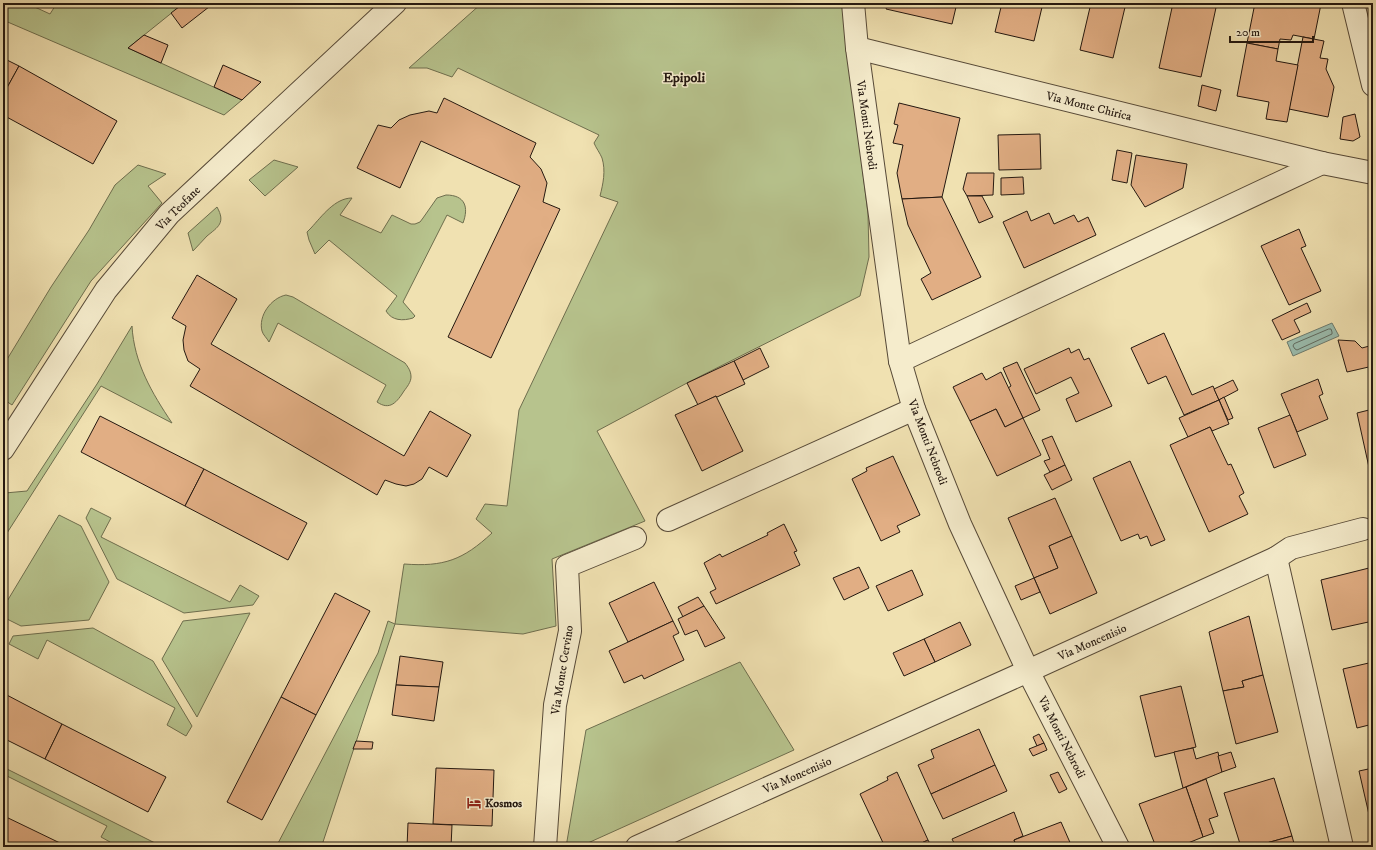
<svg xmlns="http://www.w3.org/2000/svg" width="1376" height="850" viewBox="0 0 1376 850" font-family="'IM FELL DW Pica',serif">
  <rect width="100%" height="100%" fill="#f0e1b1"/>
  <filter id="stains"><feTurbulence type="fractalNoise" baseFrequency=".005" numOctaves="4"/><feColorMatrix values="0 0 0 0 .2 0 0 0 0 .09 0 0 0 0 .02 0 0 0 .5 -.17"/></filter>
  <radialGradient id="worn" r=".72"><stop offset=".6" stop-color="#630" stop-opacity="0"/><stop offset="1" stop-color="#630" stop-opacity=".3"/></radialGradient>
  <g fill="#b7c38d" stroke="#6e6e4e">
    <path d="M3,3H26L50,14L57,3H184L128,48L242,100L224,115L3,20Z"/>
    <path d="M482,3H842L868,214L869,257L860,296L687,383L597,431L645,521L552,559L556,626L523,634L395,624L322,845L348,847H276L378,653L388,621L395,624L404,564C444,567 463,560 492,533L476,519L485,504L507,506L519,410L618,202L600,196C603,184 606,171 602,158C600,153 596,148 594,143L599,135L458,68L452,77L427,68H409Z"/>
    <path d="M274,160L298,167L265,196L249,180Z"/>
    <path d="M138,165L166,174L148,186L162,203L91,281L12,405L3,399V366L51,287L89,230L115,185Z"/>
    <path d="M446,195C465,195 469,207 463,223L447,215L403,302L415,316L413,318C403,321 392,321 386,311L397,296L329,240L315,254L309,240L307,232L311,228C322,216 335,198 352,198L340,215L381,233L392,215L411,224H415L420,222L423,218L437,198Z"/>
    <path d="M217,207C226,223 218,227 207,236C202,241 198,246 193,251L188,233Z"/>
    <path d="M286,295L293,297L405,363C408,367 411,371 411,377C411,382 407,387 404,391C397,402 390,411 377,402L386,385L278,323L269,342C267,338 263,335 262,331C258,316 271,298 286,295Z"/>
    <path d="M132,326C134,363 152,393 172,423L101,386L7,533L3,534V496L5,493L27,491L97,384Z"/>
    <path d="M91,508L111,518L101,537L230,602L240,585L259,596L253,605L184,613L117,579L86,518Z"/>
    <path d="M59,515L81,526L109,582L89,620L21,626L3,617V608Z"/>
    <path d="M250,613L197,717L162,659L183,621Z"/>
    <path d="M93,628L153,661L192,726L186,736L167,725L175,708L47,640L38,659L9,644L13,636Z"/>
    <path d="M740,662L794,750L579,847H566L586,730Z"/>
    <path d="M3,767L163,847H149L141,843L139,847H108L110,842L101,837L107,826L3,774Z"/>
  </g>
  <path fill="#9abdaf" stroke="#6b7b6f" d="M1332,323L1339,336L1293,356L1287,342Z"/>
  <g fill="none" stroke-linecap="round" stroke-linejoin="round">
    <path stroke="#5f6a60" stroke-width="1" d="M1329,329H1331L1332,332V334L1297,350L1295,349L1293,346L1294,344Z"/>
  </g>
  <g fill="#e1ae84" stroke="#241810">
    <path d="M184,3H214L182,28L171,13Z"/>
    <path d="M888,3H957L952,24L886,9Z"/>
    <path d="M1002,3H1043L1034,41L995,32Z"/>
    <path d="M1091,3H1126L1113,58L1080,50Z"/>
    <path d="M1173,3H1217L1201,77L1159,68Z"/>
    <path d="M1255,3H1314L1321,4L1314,39L1293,35L1291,40L1280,39L1278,49L1247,43Z"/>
    <path d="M144,35L168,45L161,63L128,48Z"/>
    <path d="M1303,37L1324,41L1320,58L1328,59L1326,69L1334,87L1328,117L1289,109Z"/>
    <path d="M1247,43L1278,49L1276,61L1298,65L1287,122L1266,119L1269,102L1237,96Z"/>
    <path d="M3,58L19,66L3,95Z"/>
    <path d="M223,65L261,82L242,100L214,87Z"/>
    <path d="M19,66L117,121L93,164L3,115V95Z"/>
    <path d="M1202,85L1221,90L1216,111L1198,106Z"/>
    <path d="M444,98L536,143L530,157L541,169L547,183L543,202L560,209L491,358L448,337L520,186L421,141L400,188L357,168L378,125L391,128L399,120L410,115L429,111L437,113Z"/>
    <path d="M899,103L960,118L942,197L902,199L897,173L903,145L893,143L898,125L894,124Z"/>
    <path d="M1355,114L1360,137L1353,141L1340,139L1343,117Z"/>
    <path d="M1040,134L1041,169L999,170L998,135Z"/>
    <path d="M1117,150L1132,153L1127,183L1112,180Z"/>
    <path d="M1136,155L1187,164L1183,188L1145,207L1131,185Z"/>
    <path d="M967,173H994L993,195L967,196L963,189Z"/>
    <path d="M1023,177L1024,194L1001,195V178Z"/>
    <path d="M967,196H982L993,217L979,223Z"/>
    <path d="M942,197L981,277L932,300L921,279L931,273L908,225L902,199Z"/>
    <path d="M1027,211L1031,221L1049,213L1054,224L1074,215L1078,222L1088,217L1096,235L1024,268L1003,222Z"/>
    <path d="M1299,229L1306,246L1301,248L1321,291L1289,305L1261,246Z"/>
    <path d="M197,275L237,299L211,344L404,456L430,411L471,435L447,477L429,467L422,479L414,484L406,486L396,484L385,480L377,495L190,386L200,369L188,361L184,350L183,340L186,326L172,318Z"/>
    <path d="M1307,303L1311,312L1294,320L1300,332L1282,340L1272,320Z"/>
    <path d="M1164,333L1192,395L1213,386L1219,400L1184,415L1166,376L1148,384L1131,348Z"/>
    <path d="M1338,340L1355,341L1362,348L1373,345V366L1347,372Z"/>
    <path d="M760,348L769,367L743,380L734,361Z"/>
    <path d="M1069,348L1071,353L1079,349L1084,360L1089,358L1112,406L1076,422L1066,399L1079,393L1071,377L1036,394L1024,369Z"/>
    <path d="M734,361L745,384L717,397L716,396L698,405L687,383Z"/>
    <path d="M1017,362L1040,410L1023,418L1008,388L1011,386L1003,368Z"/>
    <path d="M1001,372L1023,418L1005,427L996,409L970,421L953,387L982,373L986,380Z"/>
    <path d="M1318,379L1323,394L1319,396L1328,419L1297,432L1281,394Z"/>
    <path d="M1233,380L1238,390L1219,400L1214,389Z"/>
    <path d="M716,396L743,451L702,471L675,415Z"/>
    <path d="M1224,397L1233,418L1228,420L1219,400Z"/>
    <path d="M1219,400L1229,424L1212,431L1210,427L1188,437L1179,418Z"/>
    <path d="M996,409L1005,427L1023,418L1041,455L997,476L970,421Z"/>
    <path d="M1373,409V481H1372L1357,413Z"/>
    <path d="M1290,415L1306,455L1274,468L1258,428Z"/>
    <path d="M100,416L204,469L185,506L81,452Z"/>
    <path d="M1210,427L1228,465L1231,464L1244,493L1239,496L1248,514L1209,532L1170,445Z"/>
    <path d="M1052,436L1065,465L1050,472L1044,461L1050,459L1042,440Z"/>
    <path d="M893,456L920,515L897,526L900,532L881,541L852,479L867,471L866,468Z"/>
    <path d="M1130,461L1165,540L1151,546L1147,536L1140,539L1138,534L1121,541L1093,478Z"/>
    <path d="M1065,465L1072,480L1052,490L1044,475Z"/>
    <path d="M204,469L307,523L288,560L185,506Z"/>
    <path d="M1055,498L1072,536L1049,546L1058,568L1034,578L1008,518Z"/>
    <path d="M784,524L797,551L794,552L800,565L716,604L710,592L716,589L704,563L720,554L722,557L768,535L767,533Z"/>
    <path d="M1072,536L1097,593L1050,614L1034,578L1058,568L1049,546Z"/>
    <path d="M859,567L869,588L844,600L833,578Z"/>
    <path d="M1369,568L1373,587V621L1332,630L1321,580Z"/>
    <path d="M912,570L923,595L888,611L876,586Z"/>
    <path d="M1034,578L1040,592L1021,600L1015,586Z"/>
    <path d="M654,582L673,621L628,642L609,603Z"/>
    <path d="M335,593L370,611L316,715L281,697Z"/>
    <path d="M698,597L704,606L683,617L678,607Z"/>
    <path d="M704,606L725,638L705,647L697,630L685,635L678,619Z"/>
    <path d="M1249,616L1263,675L1242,681L1244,687L1223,691L1209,632Z"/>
    <path d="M673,621L679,633L673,636L684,660L644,679L642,675L624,683L609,651Z"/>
    <path d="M960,622L971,645L935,662L924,639Z"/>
    <path d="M924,639L935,662L904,676L893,653Z"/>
    <path d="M400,656L443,662L439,687L396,685Z"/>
    <path d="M1373,662V724L1357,728L1343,669Z"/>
    <path d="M1263,675L1278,732L1236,744L1223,691L1244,687L1242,681Z"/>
    <path d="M396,685L439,687L434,721L392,715Z"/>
    <path d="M1181,686L1196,747L1155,757L1140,696Z"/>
    <path d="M3,693L62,724L45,759L3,738Z"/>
    <path d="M281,697L316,715L262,820L227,802Z"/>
    <path d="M62,724L166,777L148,812L45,759Z"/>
    <path d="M979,729L995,765L931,794L918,765L934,758L931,750Z"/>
    <path d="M1039,734L1044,743L1037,746L1033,737Z"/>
    <path d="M356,741L373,742L372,749H353Z"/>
    <path d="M1044,743L1047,750L1033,756L1029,749Z"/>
    <path d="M1193,748L1196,759L1218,752L1222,772L1183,788L1174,752Z"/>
    <path d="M1231,752L1236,767L1222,772L1218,756Z"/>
    <path d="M995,765L1007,791L943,819L931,794Z"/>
    <path d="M436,768L494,770L492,826L433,824Z"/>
    <path d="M1373,768V832L1359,771Z"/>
    <path d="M897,772L928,840L913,847H885L860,794L888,780L887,777Z"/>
    <path d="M1058,772L1067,789L1059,793L1050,775Z"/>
    <path d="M1274,778L1292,836L1252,847H1241L1224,793Z"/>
    <path d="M1206,779L1218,816L1209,819L1214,833L1203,837L1186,787Z"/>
    <path d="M1186,787L1203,837L1178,847H1156L1139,804Z"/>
    <path d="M1014,812L1023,836L1014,840L1017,847H956L952,839Z"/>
    <path d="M4,816L60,843L58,847H3Z"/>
    <path d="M1061,822L1072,847H1017L1014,840Z"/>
    <path d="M408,823L452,825L451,847H407Z"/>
    <path d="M1292,836L1295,847H1252Z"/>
    <path d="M928,840L932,847H913Z"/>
  </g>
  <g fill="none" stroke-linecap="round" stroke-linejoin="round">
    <defs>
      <g id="minor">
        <path d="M853,3L857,48L900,361L914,409L960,524L1028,671L1118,847"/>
        <path d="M1353,3L1373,85"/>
        <path d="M857,48L1322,163L900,361"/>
        <path d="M1322,163L1373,173"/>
        <path d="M3,449L106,290L169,214L395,3"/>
        <path d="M668,520L914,409"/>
        <path d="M1276,558L1291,548L1363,529"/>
        <path d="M545,847L555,705L570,631L567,566L635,538"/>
        <path d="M637,847L1028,671L1276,558L1342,847"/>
      </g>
    </defs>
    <use href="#minor" stroke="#574a38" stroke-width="24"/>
    <use href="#minor" stroke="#f5eccc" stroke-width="22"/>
  </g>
  <defs>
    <symbol id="hotel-bare" viewBox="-9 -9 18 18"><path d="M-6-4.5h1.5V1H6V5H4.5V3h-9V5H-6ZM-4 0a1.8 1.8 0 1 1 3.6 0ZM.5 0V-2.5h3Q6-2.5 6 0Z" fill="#8f2418" stroke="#f5eccc" stroke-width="2.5" paint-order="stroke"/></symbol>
  </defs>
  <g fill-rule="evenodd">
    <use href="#hotel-bare" x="464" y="793" width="20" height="20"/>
  </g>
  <g text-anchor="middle" stroke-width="3" stroke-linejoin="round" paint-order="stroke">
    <g font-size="12" fill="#241810" stroke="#f5eccc">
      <text transform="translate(1089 106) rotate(14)" y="4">Via Monte Chirica</text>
      <text transform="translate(867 125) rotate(82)" y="4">Via Monti Nebrodi</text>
      <text transform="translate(178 208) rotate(-45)" y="4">Via Teofane</text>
      <text transform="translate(928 442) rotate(69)" y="4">Via Monti Nebrodi</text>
      <text transform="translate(1092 642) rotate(-24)" y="4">Via Moncenisio</text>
      <text transform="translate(562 670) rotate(-81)" y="4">Via Monte Cervino</text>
      <text transform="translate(1062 737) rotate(63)" y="4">Via Monti Nebrodi</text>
      <text transform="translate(797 775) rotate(-24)" y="4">Via Moncenisio</text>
    </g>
    <g font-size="12" font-weight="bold" fill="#241810" stroke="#f5eccc" text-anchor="start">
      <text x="485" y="807">Kosmos</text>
    </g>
    <g font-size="14" font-weight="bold" fill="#241810" stroke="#f5eccc">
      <text x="684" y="82">Epipoli</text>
    </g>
  </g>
  <rect width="1376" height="850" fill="none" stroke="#f0e1b1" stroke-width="16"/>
  <rect x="4" y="4" width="1368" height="842" fill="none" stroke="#241810" stroke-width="2"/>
  <rect x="8" y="8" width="1360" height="834" fill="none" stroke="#241810"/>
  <path d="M1230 36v6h83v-6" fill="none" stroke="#241810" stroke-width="2"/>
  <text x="1236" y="36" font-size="12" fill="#241810" stroke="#f5eccc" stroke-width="3" paint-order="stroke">20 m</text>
  <rect width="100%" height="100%" filter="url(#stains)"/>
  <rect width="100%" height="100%" fill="url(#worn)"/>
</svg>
